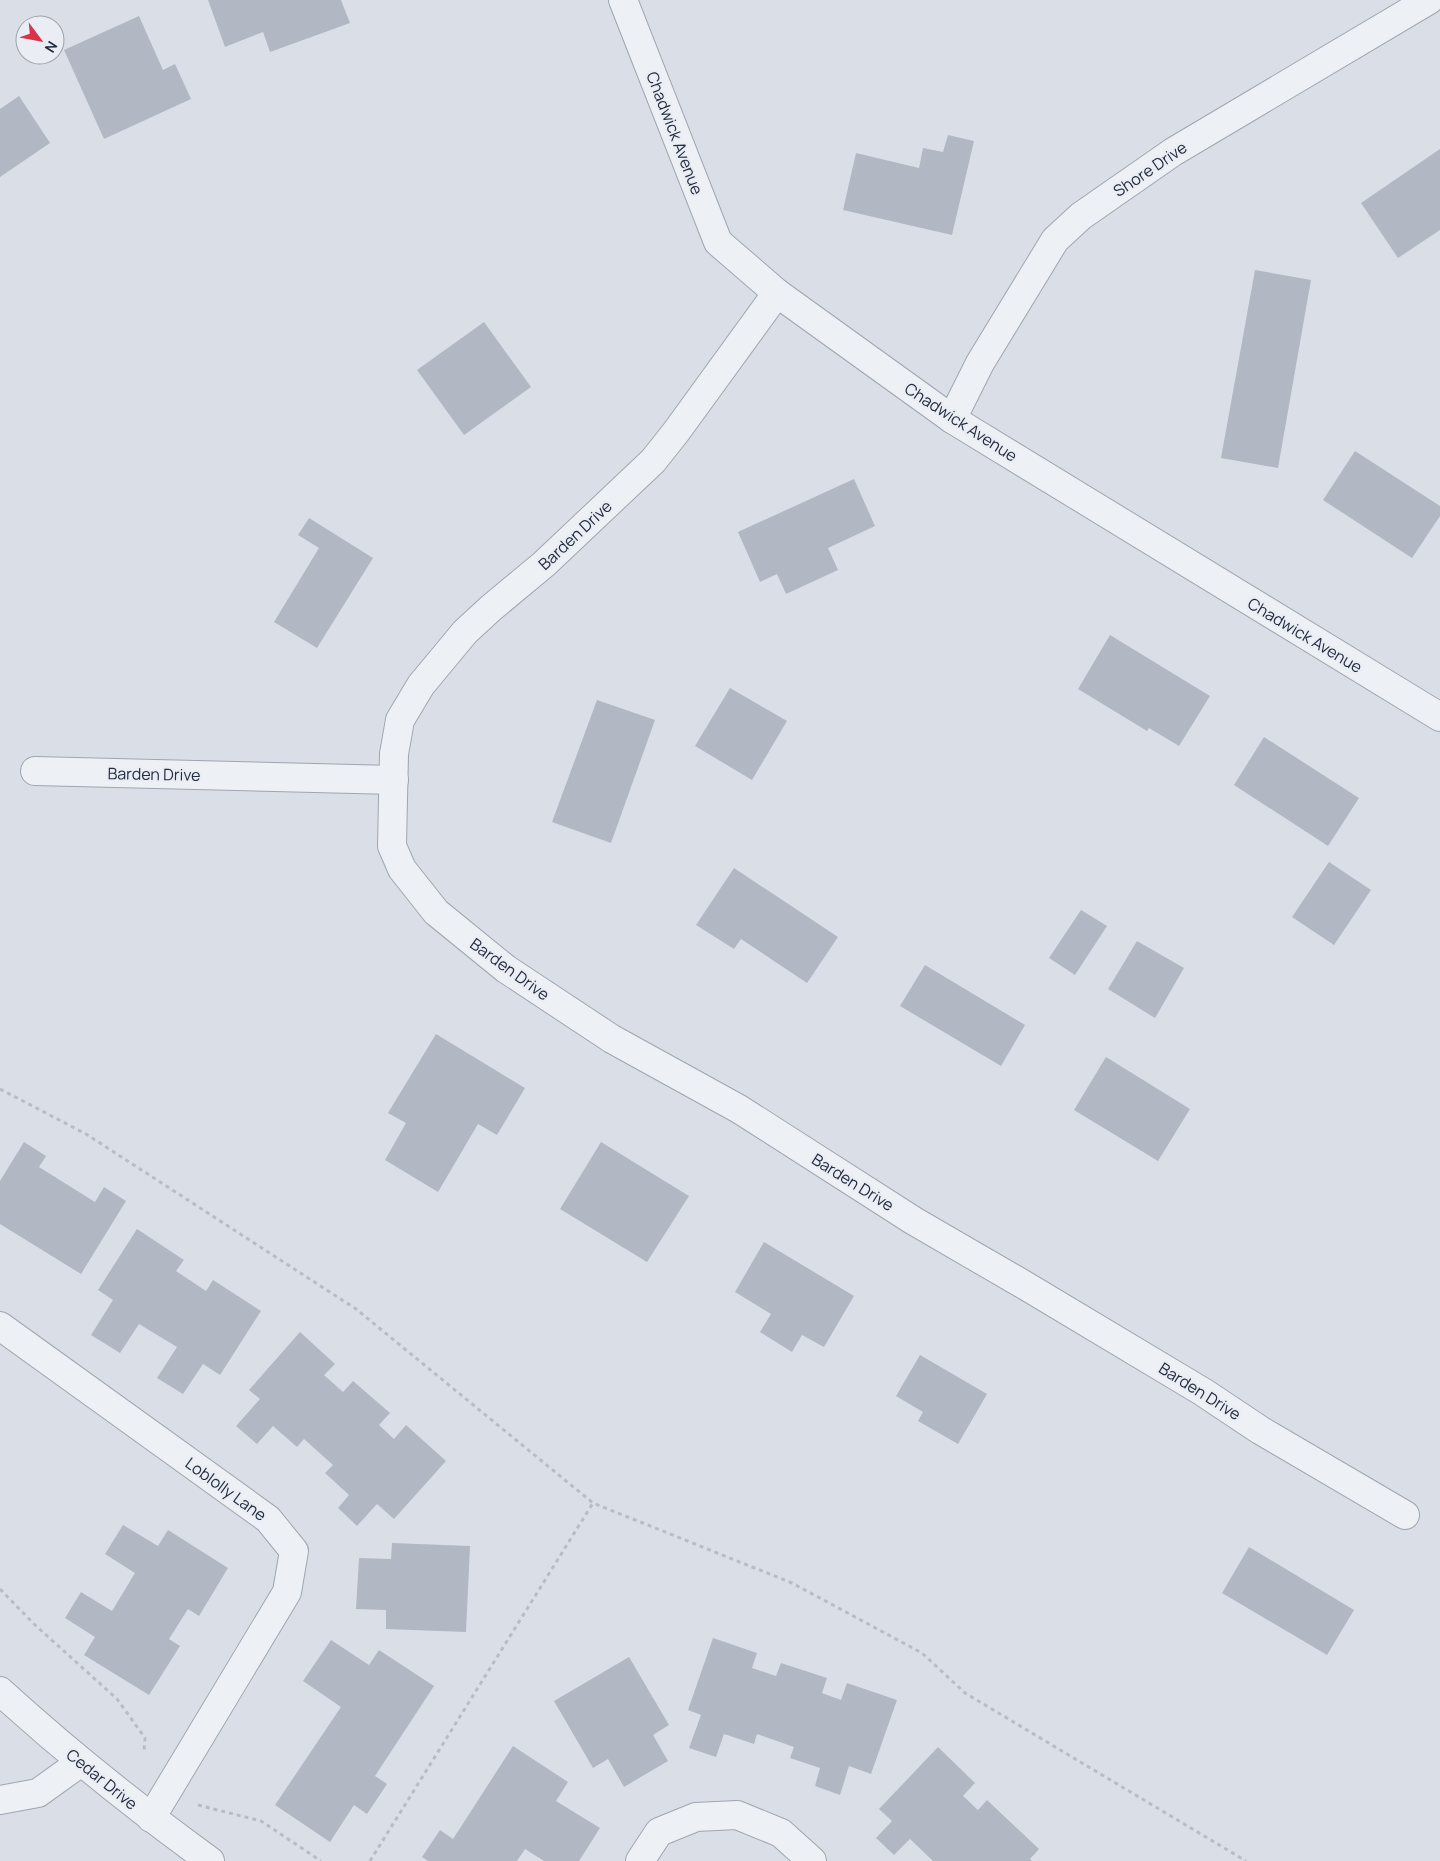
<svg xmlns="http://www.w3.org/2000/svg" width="1440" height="1861" viewBox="0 0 1440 1861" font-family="Manrope,sans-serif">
  <rect width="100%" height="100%" fill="#dadfe7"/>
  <g fill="#b1b8c4">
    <path d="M208,0H341L350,23L270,52L263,32L225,47Z"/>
    <path d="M139,16L163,70L175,64L191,99L104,139L64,50Z"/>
    <path d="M19,96L50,143L0,177V109Z"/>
    <path d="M948,135L974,141L952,235L843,210L856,153L919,168L923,148L943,152Z"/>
    <path d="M1440,149V230L1398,258L1361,203Z"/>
    <path d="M1255,270L1311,280L1278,468L1221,458Z"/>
    <path d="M484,322L531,387L464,435L417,370Z"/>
    <path d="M1355,451L1440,506V516L1412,558L1323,500Z"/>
    <path d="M854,479L875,526L828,548L838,570L786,594L777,574L760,582L738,532Z"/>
    <path d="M309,518L373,558L317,648L274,622L319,548L298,535Z"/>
    <path d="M1110,635L1210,696L1179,746L1149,728L1147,731L1078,689Z"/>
    <path d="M730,688L787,721L752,780L695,746Z"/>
    <path d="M597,700L655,720L611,843L552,822Z"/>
    <path d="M1264,737L1359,798L1328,846L1234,785Z"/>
    <path d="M1329,862L1371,890L1334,945L1292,917Z"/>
    <path d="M734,868L838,937L807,983L741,939L734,949L696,925Z"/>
    <path d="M1081,910L1107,926L1075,975L1049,958Z"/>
    <path d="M1137,941L1184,968L1155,1018L1108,989Z"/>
    <path d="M925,965L1025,1025L1001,1066L900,1006Z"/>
    <path d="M436,1034L525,1088L497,1135L478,1124L438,1192L385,1160L406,1123L388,1113Z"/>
    <path d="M1106,1057L1190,1109L1158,1161L1074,1110Z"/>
    <path d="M24,1142L46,1156L39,1167L95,1202L104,1187L126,1201L81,1274L0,1224V1181Z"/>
    <path d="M601,1142L689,1196L647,1262L560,1209Z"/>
    <path d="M137,1229L184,1260L176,1271L206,1291L213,1280L261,1311L220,1375L203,1364L183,1394L157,1378L177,1347L139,1324L120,1353L91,1335L113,1300L98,1290Z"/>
    <path d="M764,1242L854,1296L824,1347L802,1335L792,1352L760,1332L771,1314L735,1292Z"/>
    <path d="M300,1332L335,1364L324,1375L343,1392L353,1381L390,1413L379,1425L394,1439L406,1425L446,1461L394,1519L377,1504L357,1526L338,1508L349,1495L325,1473L333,1465L304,1439L297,1447L273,1426L257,1444L236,1426L260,1399L249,1390Z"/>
    <path d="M920,1355L987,1394L958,1444L918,1421L923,1412L896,1396Z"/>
    <path d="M123,1525L158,1546L168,1530L228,1568L199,1616L188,1609L169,1639L180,1646L149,1695L84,1655L95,1637L65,1618L81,1592L112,1611L135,1573L105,1554Z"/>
    <path d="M392,1543L470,1546L466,1632L386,1629V1610L356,1609L359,1558L391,1559Z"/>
    <path d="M1249,1547L1354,1610L1327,1655L1222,1593Z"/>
    <path d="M713,1638L757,1653L752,1668L776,1676L781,1663L827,1678L822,1693L841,1700L847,1683L897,1700L871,1774L849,1766L840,1795L815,1786L820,1768L790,1758L794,1747L757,1734L754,1744L724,1734L716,1757L689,1748L701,1715L688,1710Z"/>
    <path d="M331,1640L369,1665L379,1650L434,1686L375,1776L387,1784L367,1814L354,1805L330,1842L275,1805L341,1707L303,1681Z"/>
    <path d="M629,1657L669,1725L653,1735L668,1761L624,1787L608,1759L593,1768L554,1701Z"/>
    <path d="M513,1746L568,1782L556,1801L600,1828L579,1861H544L525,1849L517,1861H428L422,1857L440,1830L453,1839Z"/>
    <path d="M938,1747L975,1783L963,1796L978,1810L987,1800L1039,1849L1030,1859L1032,1861H933L910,1839L894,1855L876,1838L892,1821L879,1809Z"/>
  </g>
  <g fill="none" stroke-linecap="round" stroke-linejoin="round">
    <defs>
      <g id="minor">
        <path d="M623,0L718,242L777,293L952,419L1440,717"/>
        <path d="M777,293L676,432L653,461L544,564L491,608L465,632L421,685L400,720L394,754L392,846L402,869L436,912L506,969L612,1039L739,1109L914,1221L1026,1286L1203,1392L1260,1430L1405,1515"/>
        <path d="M952,419L980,363L1055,240L1081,216L1173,152L1429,0"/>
        <path d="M35,771L394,780"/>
        <path d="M0,1326L268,1519L294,1551L287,1592L151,1818"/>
        <path d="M0,1691C67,1752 137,1808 210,1861"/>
        <path d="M0,1800L38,1793L81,1762"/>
        <path d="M640,1861L659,1832L696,1817L737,1815L781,1833L812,1861"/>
      </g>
    </defs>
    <use href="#minor" stroke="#9fa6b1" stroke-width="30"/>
    <g stroke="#b8bdc5" stroke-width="3" stroke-dasharray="4 4" stroke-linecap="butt">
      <path d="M0,1089L86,1134L356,1309L593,1503L792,1583L922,1653L965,1693L1246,1861"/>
      <path d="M0,1589L34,1624L117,1699L145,1738L144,1752"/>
      <path d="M198,1805L261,1821L321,1861"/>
      <path d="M370,1861L593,1503"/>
    </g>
    <use href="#minor" stroke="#edf0f5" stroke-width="28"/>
  </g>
  <g text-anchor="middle" stroke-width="4.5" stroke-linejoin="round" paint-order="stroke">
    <g font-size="16" fill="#232d3e" stroke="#eaeef4">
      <text transform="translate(675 133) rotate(69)" y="6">Chadwick Avenue</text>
      <text transform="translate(1150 169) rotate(-34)" y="6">Shore Drive</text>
      <text transform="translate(961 422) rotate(33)" y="6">Chadwick Avenue</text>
      <text transform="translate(575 535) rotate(-43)" y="6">Barden Drive</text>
      <text transform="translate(1305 635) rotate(31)" y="6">Chadwick Avenue</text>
      <text transform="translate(154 774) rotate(1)" y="6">Barden Drive</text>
      <text transform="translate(510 969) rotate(36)" y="6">Barden Drive</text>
      <text transform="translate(853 1182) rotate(32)" y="6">Barden Drive</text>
      <text transform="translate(1200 1391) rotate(32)" y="6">Barden Drive</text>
      <text transform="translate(226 1489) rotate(36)" y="6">Loblolly Lane</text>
      <text transform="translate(102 1779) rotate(39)" y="6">Cedar Drive</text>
    </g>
  </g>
  <g transform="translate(40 40) rotate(122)"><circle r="24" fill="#eaeef4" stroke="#9aa1ab"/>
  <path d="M0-4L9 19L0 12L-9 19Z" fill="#d9324b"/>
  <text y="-8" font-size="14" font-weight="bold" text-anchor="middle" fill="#232d3e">N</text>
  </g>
</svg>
